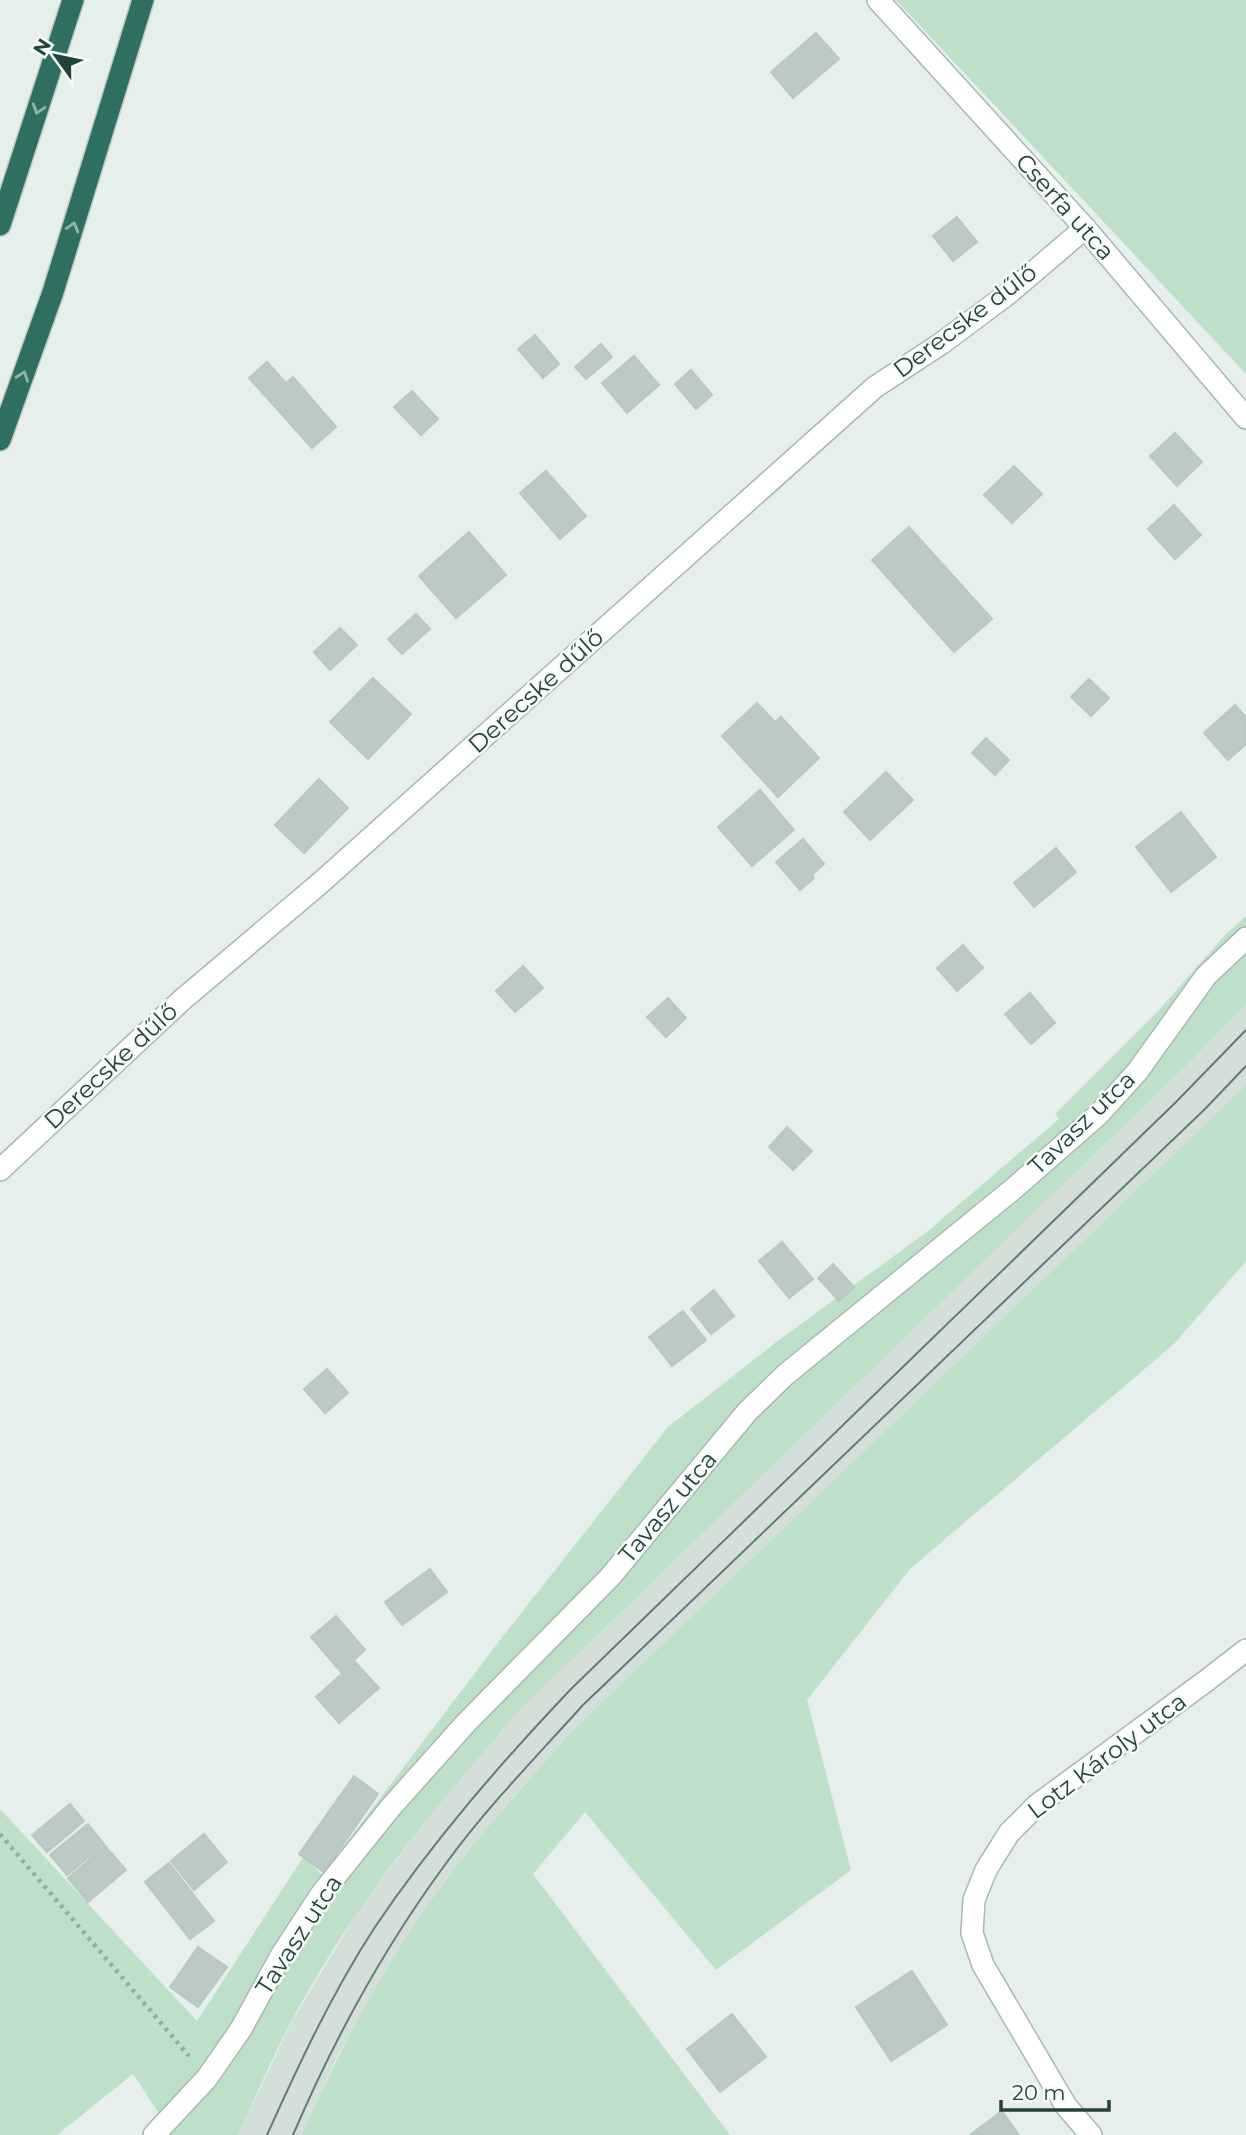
<svg xmlns="http://www.w3.org/2000/svg" width="1246" height="2135" viewBox="0 0 1246 2135" font-family="Montserrat,sans-serif">
  <rect width="100%" height="100%" fill="#e6efeb"/>
  <path fill="#d4dfda" d="M1246,1004V1085L572,1731L517,1792L419,1918L338,2055L302,2135H238L291,2023L358,1911L448,1791L520,1710L1192,1060Z"/>
  <g fill="#bfe0c8">
    <path d="M896,0H1246V374Z"/>
    <path d="M1246,916V1004L1192,1060L520,1710C434,1807 351,1908 290,2024C271,2060 255,2098 238,2135H155L160,2115L133,2074L57,2135H0V1809L197,2021L304,1856L322,1875L503,1636L668,1427L775,1343L928,1231L1059,1119L1055,1114L1158,1011L1226,934Z"/>
    <path d="M1246,1085V1261L1174,1344L910,1569L807,1700L851,1870L716,1970L585,1812L533,1874L730,2135H302C335,2059 373,1987 419,1918C464,1852 518,1791 572,1731Z"/>
  </g>
  <g fill="#bbcac4" stroke="#b8c9c2" stroke-width="2">
    <path d="M816,33L839,59L793,98L771,72Z"/>
    <path d="M957,217L977,242L953,261L933,236Z"/>
    <path d="M535,335L559,364L543,378L518,349Z"/>
    <path d="M601,344L612,357L586,379L575,367Z"/>
    <path d="M634,356L659,385L627,413L602,383Z"/>
    <path d="M267,362L286,383L293,377L336,427L312,448L249,378Z"/>
    <path d="M691,370L712,395L696,409L675,384Z"/>
    <path d="M412,391L438,419L421,435L394,407Z"/>
    <path d="M1175,433L1202,462L1177,486L1150,456Z"/>
    <path d="M1014,466L1042,494L1012,523L984,495Z"/>
    <path d="M546,471L586,516L560,539L520,493Z"/>
    <path d="M1174,505L1201,535L1175,559L1148,529Z"/>
    <path d="M909,527L992,619L954,652L872,560Z"/>
    <path d="M469,532L506,575L456,618L419,576Z"/>
    <path d="M416,614L430,629L402,654L388,639Z"/>
    <path d="M340,628L357,645L330,670L314,652Z"/>
    <path d="M373,678L411,714L368,759L330,722Z"/>
    <path d="M1089,679L1109,698L1091,716L1071,697Z"/>
    <path d="M757,703L775,722L781,717L819,758L778,797L722,736Z"/>
    <path d="M1235,705L1246,717V744L1228,760L1204,733Z"/>
    <path d="M986,738L1009,760L995,775L972,753Z"/>
    <path d="M886,772L913,800L870,840L844,812Z"/>
    <path d="M319,779L348,808L304,853L275,825Z"/>
    <path d="M760,790L794,830L752,866L718,827Z"/>
    <path d="M1181,812L1216,857L1171,892L1136,847Z"/>
    <path d="M803,839L824,864L812,875L814,878L800,890L776,862Z"/>
    <path d="M1056,848L1076,872L1034,907L1014,883Z"/>
    <path d="M963,945L983,968L957,991L937,968Z"/>
    <path d="M523,966L543,988L515,1012L496,991Z"/>
    <path d="M1030,993L1055,1023L1031,1044L1005,1014Z"/>
    <path d="M668,998L686,1018L666,1037L647,1017Z"/>
    <path d="M787,1127L812,1151L793,1170L769,1147Z"/>
    <path d="M782,1242L813,1279L789,1298L759,1261Z"/>
    <path d="M833,1264L854,1287L839,1301L818,1278Z"/>
    <path d="M714,1290L734,1316L711,1334L691,1309Z"/>
    <path d="M683,1311L706,1340L672,1366L649,1337Z"/>
    <path d="M327,1369L348,1393L325,1413L304,1389Z"/>
    <path d="M430,1569L447,1592L402,1625L385,1602Z"/>
    <path d="M336,1616L365,1650L341,1672L311,1637Z"/>
    <path d="M355,1662L379,1688L339,1723L316,1697Z"/>
    <path d="M354,1776L378,1794L324,1872L299,1854Z"/>
    <path d="M70,1804L84,1821L47,1852L32,1835Z"/>
    <path d="M88,1824L104,1844L67,1875L50,1855Z"/>
    <path d="M204,1834L227,1862L194,1890L171,1861Z"/>
    <path d="M105,1846L126,1870L88,1902L68,1878Z"/>
    <path d="M169,1863L214,1921L190,1939L145,1882Z"/>
    <path d="M198,1947L227,1967L198,2007L170,1987Z"/>
    <path d="M912,1971L947,2025L891,2061L856,2007Z"/>
    <path d="M732,2014L766,2057L720,2092L687,2049Z"/>
    <path d="M1002,2111L1019,2135H970Z"/>
  </g>
  <g fill="none" stroke-linecap="round" stroke-linejoin="round">
    <defs>
      <g id="minor">
        <path d="M878,0L1085,228L1246,418"/>
        <path d="M0,1170L182,1000L318,885L875,387L942,343L1009,293L1085,228"/>
        <path d="M154,2135L207,2078L241,2029L282,1954L322,1893L391,1807L466,1723L610,1577L747,1412L785,1375L1012,1190L1099,1114L1137,1072L1206,976L1246,938"/>
        <path d="M1091,2135L1066,2106L983,1965L972,1933L974,1900L986,1870L1009,1833L1037,1805L1206,1681L1246,1650"/>
      </g>
      <g id="highway">
        <path d="M0,225L73,0"/>
        <path d="M0,440L53,292L143,0"/>
      </g>
    </defs>
    <use href="#minor" stroke="#a8b8b2" stroke-width="24"/>
    <use href="#highway" stroke="#c2cac8" stroke-width="24"/>
    <path stroke="#86b3a5" stroke-width="4.5" stroke-dasharray="3.5 5" stroke-linecap="butt" d="M0,1834L189,2056"/>
    <use href="#minor" stroke="#fff" stroke-width="21"/>
    <use href="#highway" stroke="#2f6f62" stroke-width="21"/>
    <g stroke="#5f7d75" stroke-width="2">
      <path d="M267,2135C299,2064 332,1993 375,1927C433,1841 500,1764 571,1689L1176,1102L1246,1030"/>
      <path d="M293,2135C334,2039 385,1946 447,1862C488,1806 537,1756 583,1705L1206,1108L1246,1066"/>
    </g>
  </g>
  <defs><path id="oneway-chevron" d="M-2-3.5L2.5 0L-2 3.5" fill="none" stroke-width="1.6" stroke-linecap="round" stroke-linejoin="round" transform="scale(1.75)"/></defs>
  <g stroke="#93b5ae">
    <use href="#oneway-chevron" transform="translate(38 109) rotate(108)"/>
    <use href="#oneway-chevron" transform="translate(73 227) rotate(-73)"/>
    <use href="#oneway-chevron" transform="translate(23 376) rotate(-70)"/>
  </g>
  <g text-anchor="middle" stroke-width="5" stroke-linejoin="round" paint-order="stroke">
    <g font-size="24" fill="#24423a" stroke="#f7fbf9">
      <text transform="translate(1065 207) rotate(48)" y="8">Cserfa utca</text>
      <text transform="translate(965 321) rotate(-37)" y="8">Derecske dűlő</text>
      <text transform="translate(536 691) rotate(-42)" y="8">Derecske dűlő</text>
      <text transform="translate(111 1066) rotate(-43)" y="8">Derecske dűlő</text>
      <text transform="translate(1082 1123) rotate(-44)" y="8">Tavasz utca</text>
      <text transform="translate(668 1507) rotate(-50)" y="8">Tavasz utca</text>
      <text transform="translate(1107 1756) rotate(-37)" y="8">Lotz Károly utca</text>
      <text transform="translate(299 1935) rotate(-57)" y="8">Tavasz utca</text>
    </g>
  </g>
  <g transform="translate(56 56) rotate(303)" stroke="#f7fbf9" stroke-width="5" paint-order="stroke">
  <path d="M0-5L12 26L0 18L-12 26Z" fill="#24423a"/>
  <text y="-10" font-size="19" font-weight="bold" text-anchor="middle" fill="#24423a">N</text>
  </g>
  <path d="M1001 2100v10h108v-10" fill="none" stroke="#24423a" stroke-width="3.5"/>
  <text x="1012" y="2100" font-size="21" fill="#24423a" stroke="#f7fbf9" stroke-width="5" paint-order="stroke">20 m</text>
</svg>
